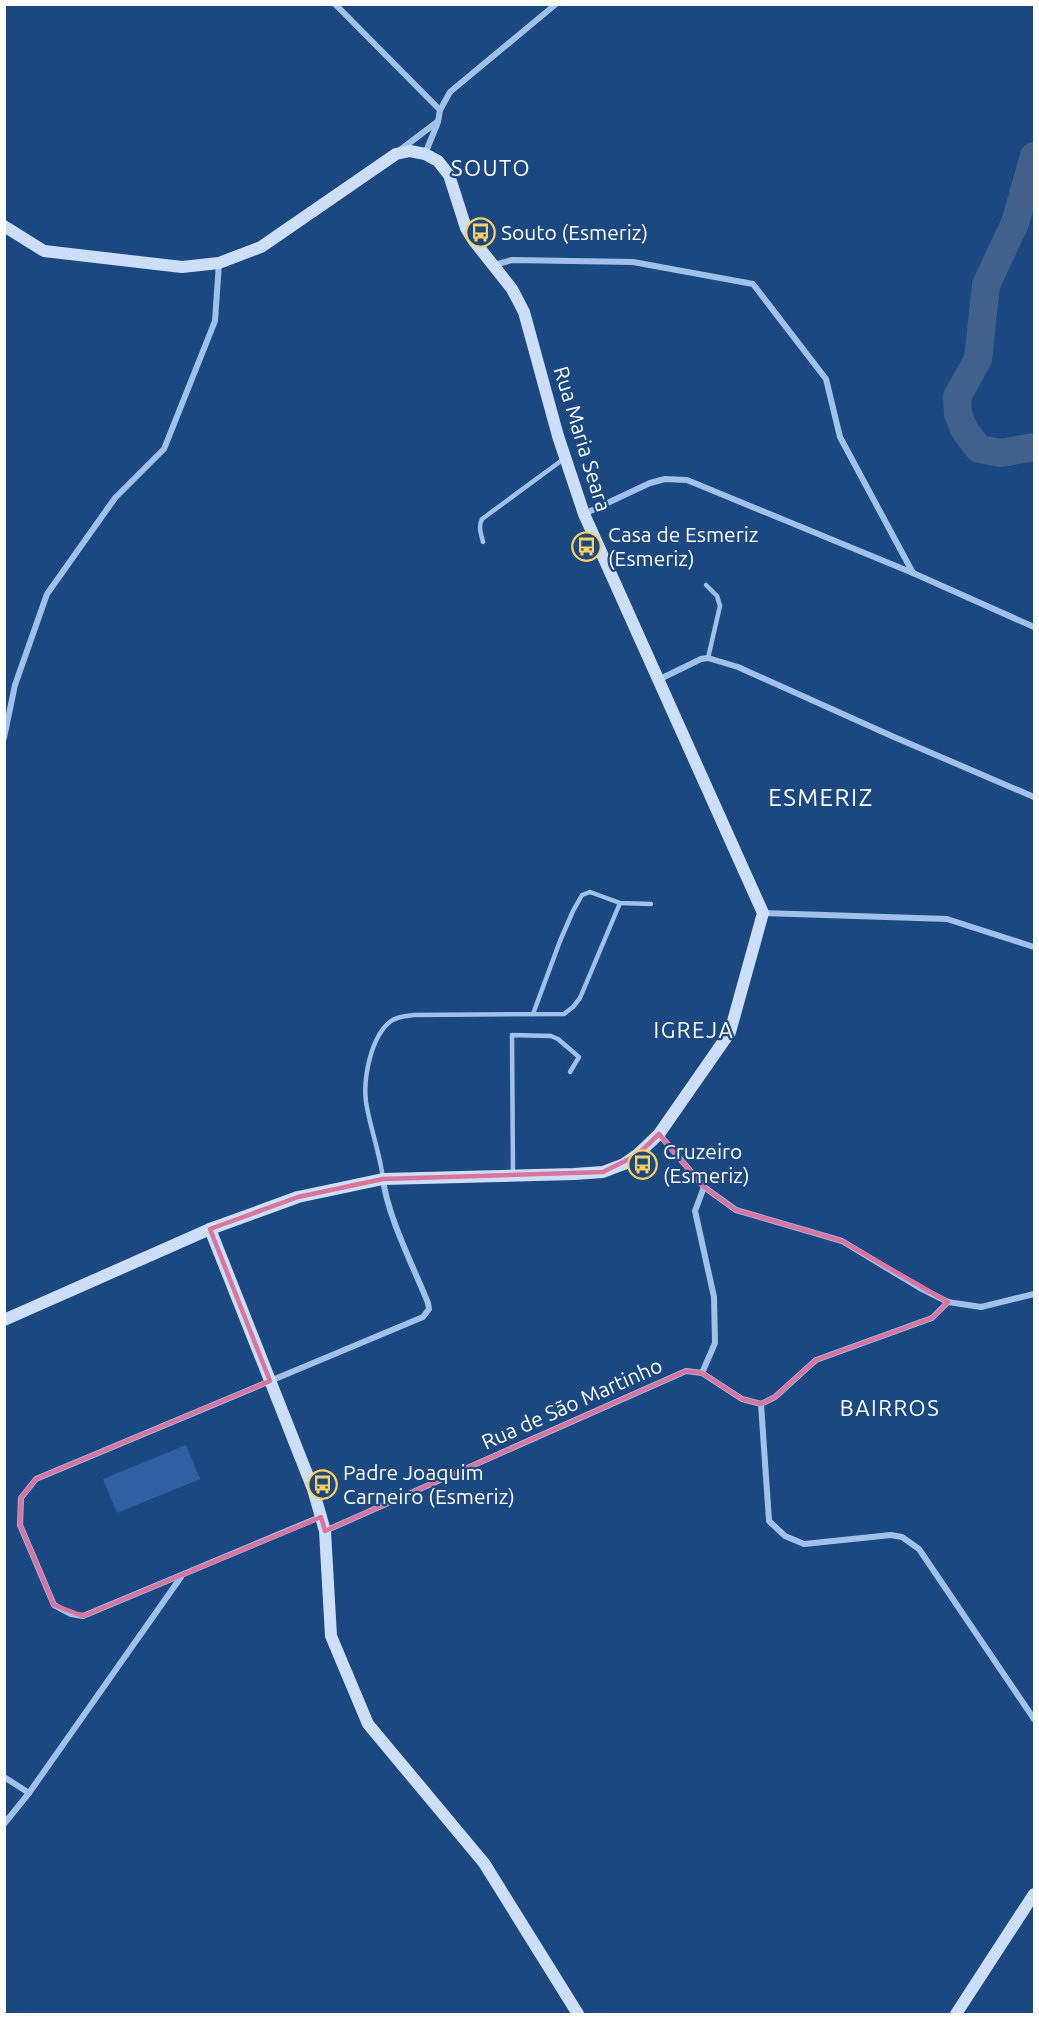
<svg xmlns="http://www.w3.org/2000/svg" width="1039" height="2019" viewBox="0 0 1039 2019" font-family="Ubuntu,sans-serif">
  <rect width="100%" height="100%" fill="#1c4882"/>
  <path fill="#2f61a1" d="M186,1445L200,1479L117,1513L103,1479Z"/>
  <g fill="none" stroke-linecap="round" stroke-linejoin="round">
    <path stroke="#41618c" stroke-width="28" d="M1034,156L1015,223L986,285L978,359L957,397L958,414L965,431L979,449L1001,453L1034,447"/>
    <g stroke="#a1c1ea" stroke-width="4.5">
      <path d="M483,542C481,533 478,527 482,519L565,458"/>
      <path d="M706,585L717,596L720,606L708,658"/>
      <path d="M533,1014L560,941L573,911L582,895L590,892L620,903L651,904"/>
      <path d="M513,1175L512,1035L551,1036L558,1039L579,1057L570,1072"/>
      <path d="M383,1179C380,1153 370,1128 366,1102C363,1078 371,1036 391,1021C398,1016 406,1016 414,1015L564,1014L573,1007L580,998L620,903"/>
    </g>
    <g stroke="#a1c1ea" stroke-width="6">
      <path d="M335,4L440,110"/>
      <path d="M400,150L437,122"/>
      <path d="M425,154L438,122L440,110L450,92L556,4"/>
      <path d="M494,265L512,260L633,262L753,284L826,379L840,437L913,573"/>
      <path d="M584,514L650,483L665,479L687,480L913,573L1034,627"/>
      <path d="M658,680L701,659L708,658L738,667L894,737L1034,797"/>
      <path d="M4,738L15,685L47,594L115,498L164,449L215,321L219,263"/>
      <path d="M763,913L947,919L1034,947"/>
      <path d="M659,1134L704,1187L736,1210L842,1241L920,1288L948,1302L981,1307L1034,1294"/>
      <path d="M702,1373L715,1343L714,1297L695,1211L704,1187"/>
      <path d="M761,1404L769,1521L785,1536L804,1544L891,1535L902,1537L919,1549L1034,1719"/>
      <path d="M320,1517L83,1616L71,1614L54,1605L20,1525L21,1498L36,1479L423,1317L429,1309L428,1303C414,1268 387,1215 383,1179"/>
      <path d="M325,1531L686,1371L702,1373L742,1399L761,1404L775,1397L816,1360L932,1318L948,1302"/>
      <path d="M4,1777L29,1793"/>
      <path d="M4,1824L29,1793L181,1577"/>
    </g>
    <g stroke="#cddff8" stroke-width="12">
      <path d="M4,226L44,251L182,267L219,263L261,247L396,154L410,151L425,154L438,161L449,175L466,228L474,241L512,289L524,312L558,436L584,514L763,913L730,1032L659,1134L637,1155L624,1164L603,1172L574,1174L383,1179L298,1197L210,1229L4,1320"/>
      <path d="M210,1229L313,1489L325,1531L331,1636L368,1724L484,1863L578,2014"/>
      <path d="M956,2014L1034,1894"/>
    </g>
  </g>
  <path fill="none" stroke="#da749d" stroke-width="4.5" stroke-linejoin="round" d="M659,1134L704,1187L736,1210L842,1241L948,1302L932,1318L816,1360L775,1397L761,1404L742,1399L702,1373L686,1371L325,1531L321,1517L83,1616L54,1605L20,1525L21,1498L36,1479L270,1381L210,1229L298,1197L383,1179L603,1172L637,1155Z"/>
  <defs>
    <symbol id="bus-ring" viewBox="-11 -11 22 22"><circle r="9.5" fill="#1c4882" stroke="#facf5f" stroke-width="1.5"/><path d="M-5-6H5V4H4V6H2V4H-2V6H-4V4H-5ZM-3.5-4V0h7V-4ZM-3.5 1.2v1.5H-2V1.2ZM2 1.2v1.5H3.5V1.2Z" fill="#facf5f"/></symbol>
  </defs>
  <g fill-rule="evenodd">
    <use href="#bus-ring" x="464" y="216" width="33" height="33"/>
    <use href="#bus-ring" x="570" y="530" width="33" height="33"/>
    <use href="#bus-ring" x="626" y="1148" width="33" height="33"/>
    <use href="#bus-ring" x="306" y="1468" width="33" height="33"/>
  </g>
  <g text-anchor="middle" stroke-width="4.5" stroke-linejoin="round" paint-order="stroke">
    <g font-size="21" fill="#fff" stroke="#1c4882" text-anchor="start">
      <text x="501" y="240">Souto (Esmeriz)</text>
      <text x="608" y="542">Casa de Esmeriz<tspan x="608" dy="24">(Esmeriz)</tspan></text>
      <text x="663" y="1159">Cruzeiro<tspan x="663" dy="24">(Esmeriz)</tspan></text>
      <text x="343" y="1480">Padre Joaquim<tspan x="343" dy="24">Carneiro (Esmeriz)</tspan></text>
    </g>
    <g font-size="21" fill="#fff" stroke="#1c4882">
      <text transform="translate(582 439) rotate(73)" y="7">Rua Maria Seara</text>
      <text transform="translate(572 1404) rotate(-24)" y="7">Rua de São Martinho</text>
    </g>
    <g font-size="22" letter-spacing="1.5" fill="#fff" stroke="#1c4882">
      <text x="491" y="176">SOUTO</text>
      <text x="694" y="1038">IGREJA</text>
      <text x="890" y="1416">BAIRROS</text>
    </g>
    <g font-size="24" letter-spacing="1.5" fill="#fff" stroke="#1c4882">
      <text x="821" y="806">ESMERIZ</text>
    </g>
  </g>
  <rect width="1039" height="2019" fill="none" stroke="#ffffff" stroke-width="12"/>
</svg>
